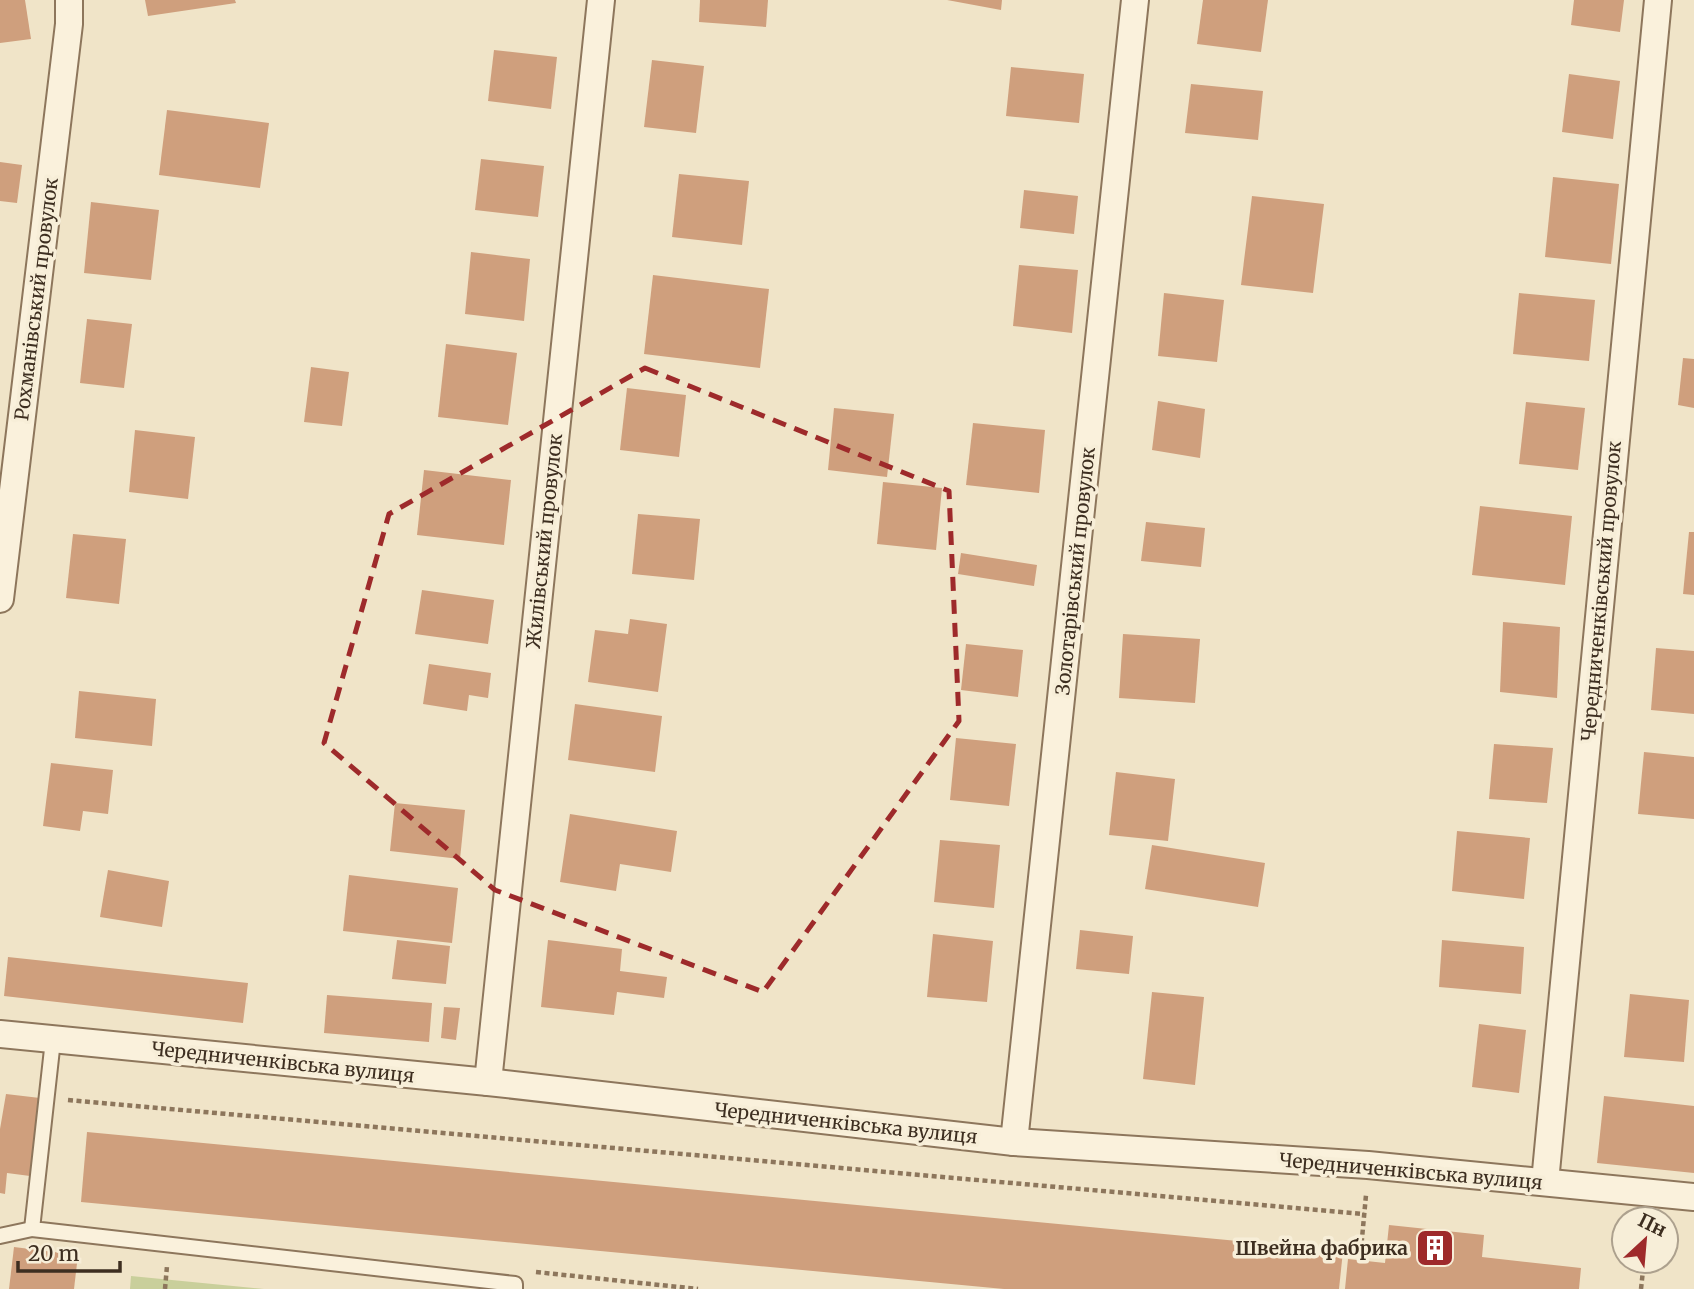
<svg xmlns="http://www.w3.org/2000/svg" width="1694" height="1289" viewBox="0 0 1694 1289" font-family="Merriweather,serif">
  <rect width="100%" height="100%" fill="#f0e4c8"/>
  <path fill="#c9cf9b" d="M131,1276L264,1289H130Z"/>
  <g fill="#cf9f7d">
    <path d="M0,0H25L31,39L0,43Z"/>
    <path d="M145,0H235L236,3L148,16Z"/>
    <path d="M700,0H768L766,27L699,22Z"/>
    <path d="M947,0H1002L1001,10Z"/>
    <path d="M1203,0H1268L1261,52L1197,44Z"/>
    <path d="M1574,0H1624L1620,32L1571,25Z"/>
    <path d="M494,50L557,57L551,109L488,101Z"/>
    <path d="M652,60L704,66L696,133L644,127Z"/>
    <path d="M1011,67L1084,74L1079,123L1006,116Z"/>
    <path d="M1569,74L1620,81L1613,139L1562,132Z"/>
    <path d="M1191,84L1263,91L1258,140L1185,133Z"/>
    <path d="M167,110L269,123L260,188L159,175Z"/>
    <path d="M481,159L544,166L538,217L475,210Z"/>
    <path d="M0,162L22,165L17,203L0,201Z"/>
    <path d="M679,174L749,181L742,245L672,237Z"/>
    <path d="M1553,177L1619,184L1611,264L1545,257Z"/>
    <path d="M1024,190L1078,196L1074,234L1020,228Z"/>
    <path d="M1252,196L1324,204L1313,293L1241,285Z"/>
    <path d="M91,202L159,210L151,280L84,273Z"/>
    <path d="M471,252L530,259L524,321L465,314Z"/>
    <path d="M1019,265L1078,270L1072,333L1013,326Z"/>
    <path d="M653,275L769,289L760,368L644,354Z"/>
    <path d="M1164,293L1224,300L1217,362L1158,356Z"/>
    <path d="M1519,293L1595,300L1589,361L1513,354Z"/>
    <path d="M87,319L132,324L124,388L80,383Z"/>
    <path d="M446,344L517,353L508,425L438,417Z"/>
    <path d="M1683,358L1694,359V408L1678,405Z"/>
    <path d="M311,367L349,372L342,426L304,422Z"/>
    <path d="M627,388L686,395L679,457L620,450Z"/>
    <path d="M1158,401L1205,409L1200,458L1152,450Z"/>
    <path d="M1526,402L1585,408L1578,470L1519,464Z"/>
    <path d="M834,408L894,414L887,477L828,470Z"/>
    <path d="M973,423L1045,430L1039,493L966,485Z"/>
    <path d="M135,430L195,437L188,499L129,492Z"/>
    <path d="M424,470L511,480L504,545L417,535Z"/>
    <path d="M883,482L942,488L936,550L877,544Z"/>
    <path d="M1480,506L1572,516L1565,585L1472,575Z"/>
    <path d="M638,514L700,519L694,580L632,574Z"/>
    <path d="M1146,522L1205,528L1201,567L1141,561Z"/>
    <path d="M1689,532H1694V595L1683,594Z"/>
    <path d="M73,534L126,539L119,604L66,598Z"/>
    <path d="M961,553L1037,565L1034,586L958,574Z"/>
    <path d="M422,590L494,600L488,644L415,634Z"/>
    <path d="M630,619L667,624L658,692L588,682L595,630L628,634Z"/>
    <path d="M1503,622L1560,627L1557,698L1500,692Z"/>
    <path d="M1123,634L1200,639L1195,703L1119,698Z"/>
    <path d="M966,644L1023,650L1018,697L961,690Z"/>
    <path d="M1656,648L1694,651V714L1651,710Z"/>
    <path d="M429,664L491,673L488,698L469,695L467,711L423,704Z"/>
    <path d="M79,691L156,699L152,746L75,738Z"/>
    <path d="M575,704L662,716L655,772L568,760Z"/>
    <path d="M956,738L1016,744L1009,806L950,800Z"/>
    <path d="M1494,744L1553,748L1547,803L1489,799Z"/>
    <path d="M1644,752L1694,757V819L1638,814Z"/>
    <path d="M51,763L113,770L108,814L83,811L80,831L43,826Z"/>
    <path d="M1116,772L1175,779L1168,841L1109,835Z"/>
    <path d="M395,803L465,810L460,859L390,851Z"/>
    <path d="M570,814L677,831L671,872L620,864L616,891L560,882Z"/>
    <path d="M1457,831L1530,838L1524,899L1452,891Z"/>
    <path d="M940,840L1000,845L994,908L934,902Z"/>
    <path d="M1152,845L1265,863L1258,907L1145,889Z"/>
    <path d="M108,870L169,881L162,927L100,917Z"/>
    <path d="M349,875L458,888L452,943L343,931Z"/>
    <path d="M1080,930L1133,936L1129,974L1076,969Z"/>
    <path d="M933,934L993,941L987,1002L927,997Z"/>
    <path d="M397,940L450,946L446,984L392,979Z"/>
    <path d="M548,940L622,949L620,971L667,977L664,998L617,992L614,1015L541,1007Z"/>
    <path d="M1442,940L1524,947L1521,994L1439,987Z"/>
    <path d="M8,957L248,983L243,1023L4,996Z"/>
    <path d="M1152,992L1204,997L1195,1085L1143,1079Z"/>
    <path d="M1630,994L1689,1000L1684,1062L1624,1057Z"/>
    <path d="M327,995L432,1003L429,1042L324,1033Z"/>
    <path d="M444,1007L460,1008L456,1040L441,1038Z"/>
    <path d="M1479,1024L1526,1030L1519,1093L1472,1087Z"/>
    <path d="M6,1094L40,1098L30,1176L7,1173L5,1194L0,1193V1129Z"/>
    <path d="M1604,1096L1694,1106V1173L1597,1163Z"/>
    <path d="M87,1132L1343,1251L1339,1289H1004L81,1202Z"/>
    <path d="M1389,1225L1484,1235L1482,1257L1581,1268L1579,1289H1345L1348,1259L1385,1263Z"/>
    <path d="M14,1247L78,1255L74,1289H9Z"/>
  </g>
  <g fill="none" stroke-linecap="round" stroke-linejoin="round">
    <defs>
      <g id="lane">
        <path d="M53,1040L32,1229L515,1284V1289"/>
        <path d="M0,1236L32,1229"/>
      </g>
      <g id="street">
        <path d="M0,599L69,24V0"/>
        <path d="M0,1034L488,1082L1014,1142L1368,1165L1694,1197"/>
        <path d="M488,1082L601,0"/>
        <path d="M1014,1142L1135,0"/>
        <path d="M1545,1182L1658,0"/>
      </g>
    </defs>
    <use href="#lane" stroke="#8d765c" stroke-width="18"/>
    <use href="#street" stroke="#8d765c" stroke-width="30"/>
    <g stroke="#8d765c" stroke-width="4.5" stroke-dasharray="5 3.5" stroke-linecap="butt">
      <path d="M68,1100L1364,1214"/>
      <path d="M1360,1260L1366,1195"/>
      <path d="M536,1272L698,1289"/>
      <path d="M165,1289L167,1266"/>
      <path d="M1641,1289L1644,1261"/>
    </g>
    <use href="#lane" stroke="#faf1dc" stroke-width="14"/>
    <use href="#street" stroke="#faf1dc" stroke-width="26"/>
  </g>
  <path fill="none" stroke="#9e2a2b" stroke-width="5" stroke-dasharray="14 9" stroke-linejoin="round" d="M645,368L949,491L959,721L763,992L495,890L324,743L389,514Z"/>
  <defs>
    <symbol id="building-square" viewBox="-11 -11 22 22"><rect x="-9" y="-9" width="18" height="18" rx="4" fill="#9e2a2b" stroke="#f7eed8"/><path d="M-4-6H4V6H1V3H-1V6H-4ZM-2.5-4.3h1.7v1.8h-1.7ZM.8-4.3h1.7v1.8H.8ZM-2.5-1h1.7V.8h-1.7ZM.8-1h1.7V.8H.8Z" fill="#fff"/></symbol>
  </defs>
  <g fill-rule="evenodd">
    <use href="#building-square" x="1413" y="1226" width="44" height="44"/>
  </g>
  <g text-anchor="middle" stroke-width="7" stroke-linejoin="round" paint-order="stroke">
    <g font-size="19" fill="#3d2e20" stroke="#f7eed8">
      <text transform="translate(36 299) rotate(-83)" y="7">Рохманівський провулок</text>
      <text transform="translate(544 541) rotate(-84)" y="7">Жилівський провулок</text>
      <text transform="translate(1075 571) rotate(-84)" y="7">Золотарівський провулок</text>
      <text transform="translate(1601 591) rotate(-85)" y="7">Чередниченківський провулок</text>
      <text transform="translate(283 1062) rotate(6)" y="7">Чередниченківська вулиця</text>
      <text transform="translate(846 1123) rotate(6)" y="7">Чередниченківська вулиця</text>
      <text transform="translate(1411 1171) rotate(5)" y="7">Чередниченківська вулиця</text>
    </g>
    <g font-size="19" font-weight="bold" fill="#3d2e20" stroke="#f7eed8" text-anchor="end">
      <text x="1408" y="1255">Швейна фабрика</text>
    </g>
  </g>
  <g transform="translate(1645 1240) rotate(26)"><circle r="33" fill="#f7eed8" stroke="#ada18e" stroke-width="2"/>
  <path d="M0-5L12 26L0 18L-12 26Z" fill="#9e2a2b"/>
  <text y="-10" font-size="19" font-weight="bold" text-anchor="middle" fill="#3d2e20">Пн</text>
  </g>
  <path d="M18 1261v10h102v-10" fill="none" stroke="#3d2e20" stroke-width="3.5"/>
  <text x="28" y="1261" font-size="21" fill="#3d2e20" stroke="#f7eed8" stroke-width="5" paint-order="stroke">20 m</text>
</svg>
